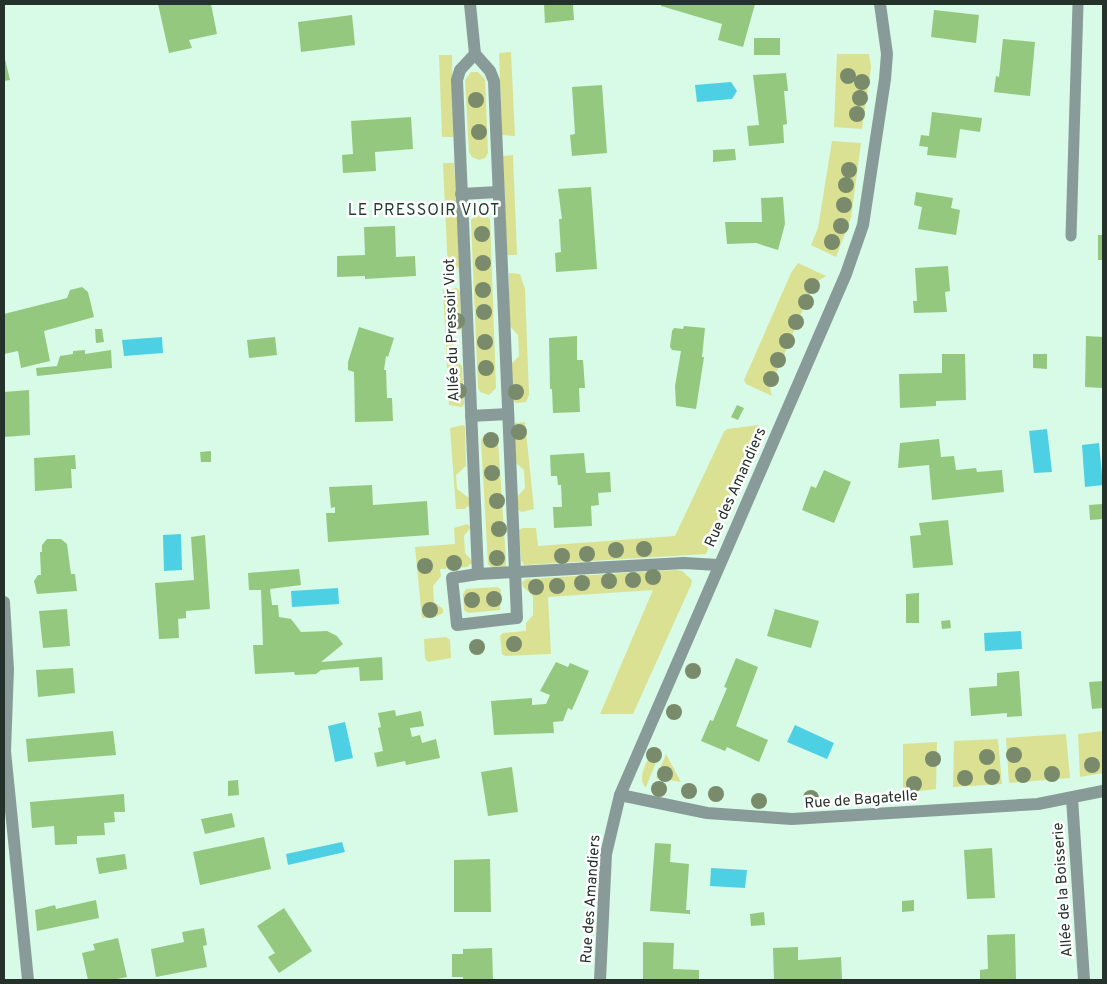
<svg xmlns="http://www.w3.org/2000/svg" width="1107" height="984" viewBox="0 0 1107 984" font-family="Overpass,sans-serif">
  <rect width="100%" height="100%" fill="#d7fbe7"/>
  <g fill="#dae192">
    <path d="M511,52L515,136L502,135L499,53Z"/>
    <path d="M837,54H869L871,67L862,129L834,127Z"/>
    <path d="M439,55H452L453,137H442Z"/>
    <path d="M471,72H478L485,79L488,153L485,158L479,160L472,157L469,152L465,80Z"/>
    <path d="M832,141L861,143L851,218L836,257L811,245L818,228Z"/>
    <path d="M513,155L517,255H507L503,156Z"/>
    <path d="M443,163H454L460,266L455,271H448Z"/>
    <path d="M478,213H482L490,219L496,388L489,395L480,392L478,388L471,220Z"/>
    <path d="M798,263L826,276L814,283L770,388L772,396L746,384L744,380L791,273Z"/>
    <path d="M509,273L520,274L525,289L529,395L526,402L516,403L511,398L510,365L519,356L518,335L509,325Z"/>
    <path d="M457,288L460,292L461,329L453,336L454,359L462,366L464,404L462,407L449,405L443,290Z"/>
    <path d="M525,422L534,509L522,512L518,510L517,497L525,488L524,470L514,461L515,423Z"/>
    <path d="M463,425L465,427L466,466L456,475L457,489L469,498L470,505L464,509H456L450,428Z"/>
    <path d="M759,425L706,554L524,565L521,560L519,530L523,528H536L538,546L675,536L724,432L727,429Z"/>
    <path d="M490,434L498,441L506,561V567L493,569L488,564L481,440L485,435Z"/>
    <path d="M467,524L471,527L464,536L465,553L473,562L467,567L440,569L441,576L433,586L434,602L443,609V613L435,617L422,618L415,547L455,544L454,528Z"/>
    <path d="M675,570L682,571L692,580L691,585L633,714H600L653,590L548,597L551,654L505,656L502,654L500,636L503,633L526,631V623L533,615V596L523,587L522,582L526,579Z"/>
    <path d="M498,587L501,590L500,610L468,613L464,610L463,594L466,589Z"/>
    <path d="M446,637L450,640L451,658L428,662L425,659L424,639Z"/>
    <path d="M1103,731V773L1080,777L1078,734Z"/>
    <path d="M1066,734L1070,778L1009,783L1006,738Z"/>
    <path d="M998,739L1002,784L953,787L954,741Z"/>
    <path d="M937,742L936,789L903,793V744Z"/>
    <path d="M661,750L646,787V788C636,778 647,763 651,753Z"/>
    <path d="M666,754L681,782L656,778Z"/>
  </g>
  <g fill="#4ed0e4">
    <path d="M731,82L737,91L732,99L697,102L695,85Z"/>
    <path d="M162,337L163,353L124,356L122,340Z"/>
    <path d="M1047,429L1052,472L1034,473L1029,431Z"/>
    <path d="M1099,443L1103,485L1085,487L1082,445Z"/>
    <path d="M181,534L182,570L164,571L163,535Z"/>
    <path d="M338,588L339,604L292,607L291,591Z"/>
    <path d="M1021,631L1022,649L985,651L984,633Z"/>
    <path d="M345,722L353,758L335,762L328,726Z"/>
    <path d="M795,725L834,743L827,759L787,742Z"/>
    <path d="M342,842L345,852L288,865L286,854Z"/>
    <path d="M711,868L747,870L745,888L710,886Z"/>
  </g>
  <g fill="#94c87e">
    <path d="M158,4H211L217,34L189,40L192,48L169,53Z"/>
    <path d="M544,4H573L574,20L545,23Z"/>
    <path d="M661,4H755L743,47L718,40L722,24L661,6Z"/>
    <path d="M934,10L979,15L976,43L931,37Z"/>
    <path d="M352,15L355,45L301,52L298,22Z"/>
    <rect x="754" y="38" width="26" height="17"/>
    <path d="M1003,39L1035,42L1030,96L994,92L996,76L999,77Z"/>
    <path d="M4,55L10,80L4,81Z"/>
    <path d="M786,73L788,91H784L787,124L783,125L784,143L749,146L747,126L759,125L753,75Z"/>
    <path d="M602,85L607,153L572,156L570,135L575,134L572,87Z"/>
    <path d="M932,112L982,118L980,132L960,129L956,158L927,155L928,147L919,146L921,135L929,136Z"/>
    <path d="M411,117L413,149L375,152L376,171L343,173L342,155L353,154L351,121Z"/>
    <path d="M735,149L736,160L713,162V150Z"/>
    <path d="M591,187L597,269L556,272L555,253L561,252L559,219H562L558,189Z"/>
    <path d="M916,192L953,198L951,208L960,210L956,235L918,229L922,207L914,205Z"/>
    <path d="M783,197L785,224L778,250L756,243L727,244L725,222H762L761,198Z"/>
    <path d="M395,226L396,257L415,256L416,276L365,279V276L337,277V256L365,255L364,227Z"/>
    <rect x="1098" y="235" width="5" height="25"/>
    <path d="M948,266L950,291L945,292L947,312L914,313L913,301H917L915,268Z"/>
    <path d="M82,287L88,292L94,317L44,331L50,361L21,368L18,351L4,354V314L67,298L70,290Z"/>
    <path d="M684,326L705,328L702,357H704L696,409L676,406L675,386L681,351L672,350L670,347L672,331L674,328L683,329Z"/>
    <path d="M359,327L394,338L388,357L386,356L384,370H386L387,398H392L393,421L355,422L354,372L348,370V362Z"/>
    <path d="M95,329H102L104,342L96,343Z"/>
    <path d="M577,336V360H583L585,388H579L580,412L553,413L552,389H550L549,338Z"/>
    <path d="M1086,336L1103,337V388L1085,387Z"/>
    <path d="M275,337L277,355L249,358L247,340Z"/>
    <path d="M85,350V354L111,350L112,368L37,376L36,368L57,366L60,356L73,354V351Z"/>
    <path d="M942,354H965L966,400L936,401V406L900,408L899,374L942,373Z"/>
    <path d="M1033,354H1047V369L1033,368Z"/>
    <path d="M29,390L30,435L4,437V392Z"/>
    <path d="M737,405L744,408L738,420L731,417Z"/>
    <path d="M939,439L941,457L954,456L956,470L976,468L977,472L1002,470L1004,492L932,500L929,465L898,468L900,443Z"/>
    <path d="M211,451V462H201L200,452Z"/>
    <path d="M584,453L586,473L610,472L611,492L598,493L599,505L591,506L592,526L554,528L553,507H562L561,485H558L557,476H551L550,455Z"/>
    <path d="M75,455L76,469H71L72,488L35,491L34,458Z"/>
    <path d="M824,470L851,482L834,523L802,510L811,486L816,488Z"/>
    <path d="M372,485L373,505L427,501L429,535L328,542L326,513H335V507L331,508L329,487Z"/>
    <path d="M1103,504V519L1090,520L1089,505Z"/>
    <path d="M948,520L953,565L913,568L910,536L921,535L919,523Z"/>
    <path d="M205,535L210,609L186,611V618L178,619L179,638L159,639L155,583L194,580L191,537Z"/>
    <path d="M47,539H61L67,544L71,574H75L77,591L37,594L34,581L38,575H41L40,552H42V545Z"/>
    <path d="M299,569L301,585L270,589L272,605H278L279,617L291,619L301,632L327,631L337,636L343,644L321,662L382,657L383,680L360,681L359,667L321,670L316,674L295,675L294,672L255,674L253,645H263L261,590H249L248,573Z"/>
    <path d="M919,593V623H906V594Z"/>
    <path d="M67,609L70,646L43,648L39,611Z"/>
    <path d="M775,609L819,621L811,648L767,636Z"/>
    <path d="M950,620L951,628L942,629L941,621Z"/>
    <path d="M736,658L758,667L736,726L768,740L759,762L727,747L725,751L701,741L710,720L713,721L727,688L724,687Z"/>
    <path d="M556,662L568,667L570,663L589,671L572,710L568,708L563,721L553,722L554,733L494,735L491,701L532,698V705L546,704L550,695L540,691Z"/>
    <path d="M73,668L75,693L38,697L36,670Z"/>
    <path d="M1019,671L1022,716L1007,717V713L971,716L969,688L997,686V673Z"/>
    <path d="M1103,681V708L1092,709L1089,682Z"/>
    <path d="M395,710L396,716L421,711L424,726L410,728L412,737L420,735L422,743L436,739L440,758L406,765L405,761L377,767L374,753L383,751L378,728L381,727L378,713Z"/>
    <path d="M113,731L116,755L28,762L26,739Z"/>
    <path d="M512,767L518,812L488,816L481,772Z"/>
    <path d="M238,780L239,795L228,796V781Z"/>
    <path d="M124,794L125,812H114L115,822L104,823L105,835L77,836V844L55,845L54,826L32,828L30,802Z"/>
    <path d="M232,813L235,827L205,834L201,819Z"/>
    <path d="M264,837L271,869L200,885L193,852Z"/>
    <path d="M655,843L671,844L670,862L689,864L686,910H690V914L650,911Z"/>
    <path d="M992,848L995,898L967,899L964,850Z"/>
    <path d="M125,854L127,869L99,874L96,858Z"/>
    <path d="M490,859L491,912H454V860Z"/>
    <path d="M96,900L99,918L37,931L35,910L55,905L56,909Z"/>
    <path d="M914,900V911L902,912V901Z"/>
    <path d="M284,908L312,951L279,973L268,957L275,953L257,926Z"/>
    <path d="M764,912L765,925L751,926L750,914Z"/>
    <path d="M204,928L207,945L203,946L207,967L156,977L151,949L184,942L182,932Z"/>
    <path d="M1015,934L1016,980H980V970L988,969L987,935Z"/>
    <path d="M118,938L127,977L112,980H88L82,953L95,950L93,944Z"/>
    <path d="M643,942L674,943L673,969L699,970V980H643Z"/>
    <path d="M798,947V960L841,957L842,980H774L773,948Z"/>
    <path d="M492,948L493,980H463V977H452V954H463V949Z"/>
  </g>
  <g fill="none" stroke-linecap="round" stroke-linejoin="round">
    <path stroke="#899b98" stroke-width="11" d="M1071,236L1078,4"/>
    <g stroke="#899b98" stroke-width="12">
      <path d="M470,4L475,54L490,71L494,81L517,618L457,625L452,578L478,574"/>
      <path d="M475,54L460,70L457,80L478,574L684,563L718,565"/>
      <path d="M461,194L498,192"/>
      <path d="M471,416L508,414"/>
      <path d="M4,602L8,669L5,751L28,980"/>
      <path d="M620,795L707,813L792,819L1038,804L1103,791"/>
      <path d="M1072,798L1084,980"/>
    </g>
    <path stroke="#899b98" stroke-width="12" d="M600,980L606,854L620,795L846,274L863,225L885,79L887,54L880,4"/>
  </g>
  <g fill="#7a8b6c">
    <circle cx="848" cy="76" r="8"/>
    <circle cx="862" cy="82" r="8"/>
    <circle cx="860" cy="98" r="8"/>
    <circle cx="476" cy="100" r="8"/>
    <circle cx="857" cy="114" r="8"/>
    <circle cx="479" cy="132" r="8"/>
    <circle cx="849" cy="170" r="8"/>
    <circle cx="846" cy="185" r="8"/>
    <circle cx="844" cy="205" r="8"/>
    <circle cx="841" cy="226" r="8"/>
    <circle cx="482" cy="234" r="8"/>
    <circle cx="832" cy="242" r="8"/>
    <circle cx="483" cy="263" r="8"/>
    <circle cx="812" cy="286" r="8"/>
    <circle cx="483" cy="290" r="8"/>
    <circle cx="806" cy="302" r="8"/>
    <circle cx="484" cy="312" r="8"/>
    <circle cx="457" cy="321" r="8"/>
    <circle cx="796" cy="322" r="8"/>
    <circle cx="787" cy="341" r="8"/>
    <circle cx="485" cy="342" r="8"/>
    <circle cx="778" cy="360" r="8"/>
    <circle cx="486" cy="368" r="8"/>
    <circle cx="771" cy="379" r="8"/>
    <circle cx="459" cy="391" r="8"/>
    <circle cx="516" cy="392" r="8"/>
    <circle cx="519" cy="432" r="8"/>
    <circle cx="491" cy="440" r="8"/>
    <circle cx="492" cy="473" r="8"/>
    <circle cx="497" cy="501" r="8"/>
    <circle cx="499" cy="529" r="8"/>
    <circle cx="644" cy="549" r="8"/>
    <circle cx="616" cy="550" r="8"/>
    <circle cx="587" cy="554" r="8"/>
    <circle cx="562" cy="556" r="8"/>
    <circle cx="497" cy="558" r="8"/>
    <circle cx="454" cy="563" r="8"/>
    <circle cx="425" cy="566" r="8"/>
    <circle cx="653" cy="577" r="8"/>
    <circle cx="633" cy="580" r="8"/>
    <circle cx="609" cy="581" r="8"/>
    <circle cx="582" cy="583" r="8"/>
    <circle cx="557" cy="586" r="8"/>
    <circle cx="536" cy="587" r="8"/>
    <circle cx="494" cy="599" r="8"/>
    <circle cx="472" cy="600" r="8"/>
    <circle cx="430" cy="610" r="8"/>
    <circle cx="514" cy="644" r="8"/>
    <circle cx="477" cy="647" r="8"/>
    <circle cx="693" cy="671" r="8"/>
    <circle cx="674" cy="712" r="8"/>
    <circle cx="654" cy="755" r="8"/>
    <circle cx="1014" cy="755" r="8"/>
    <circle cx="987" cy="757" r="8"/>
    <circle cx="933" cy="759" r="8"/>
    <circle cx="1092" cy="765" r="8"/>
    <circle cx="665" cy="774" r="8"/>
    <circle cx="1052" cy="774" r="8"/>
    <circle cx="1023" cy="775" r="8"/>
    <circle cx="992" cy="777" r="8"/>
    <circle cx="965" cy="778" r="8"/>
    <circle cx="914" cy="784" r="8"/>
    <circle cx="659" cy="789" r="8"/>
    <circle cx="689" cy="791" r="8"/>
    <circle cx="716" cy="794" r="8"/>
    <circle cx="811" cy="798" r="8"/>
    <circle cx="759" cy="801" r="8"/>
  </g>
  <g text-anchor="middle" stroke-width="5" stroke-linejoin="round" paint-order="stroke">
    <g font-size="15" fill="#24322b" stroke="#fff">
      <text transform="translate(451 330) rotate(-92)" y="5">Allée du Pressoir Viot</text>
      <text transform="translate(735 487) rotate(-66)" y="5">Rue des Amandiers</text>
      <text transform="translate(861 799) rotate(-4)" y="5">Rue de Bagatelle</text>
      <text transform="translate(1062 890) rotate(-94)" y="5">Allée de la Boisserie</text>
      <text transform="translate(590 899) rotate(-86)" y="5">Rue des Amandiers</text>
    </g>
    <g font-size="16" letter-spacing="1" fill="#1f3d2e" stroke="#fff">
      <text x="424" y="215">LE PRESSOIR VIOT</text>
    </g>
  </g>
  <rect width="1107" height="984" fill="none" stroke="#24322b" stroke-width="10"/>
</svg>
